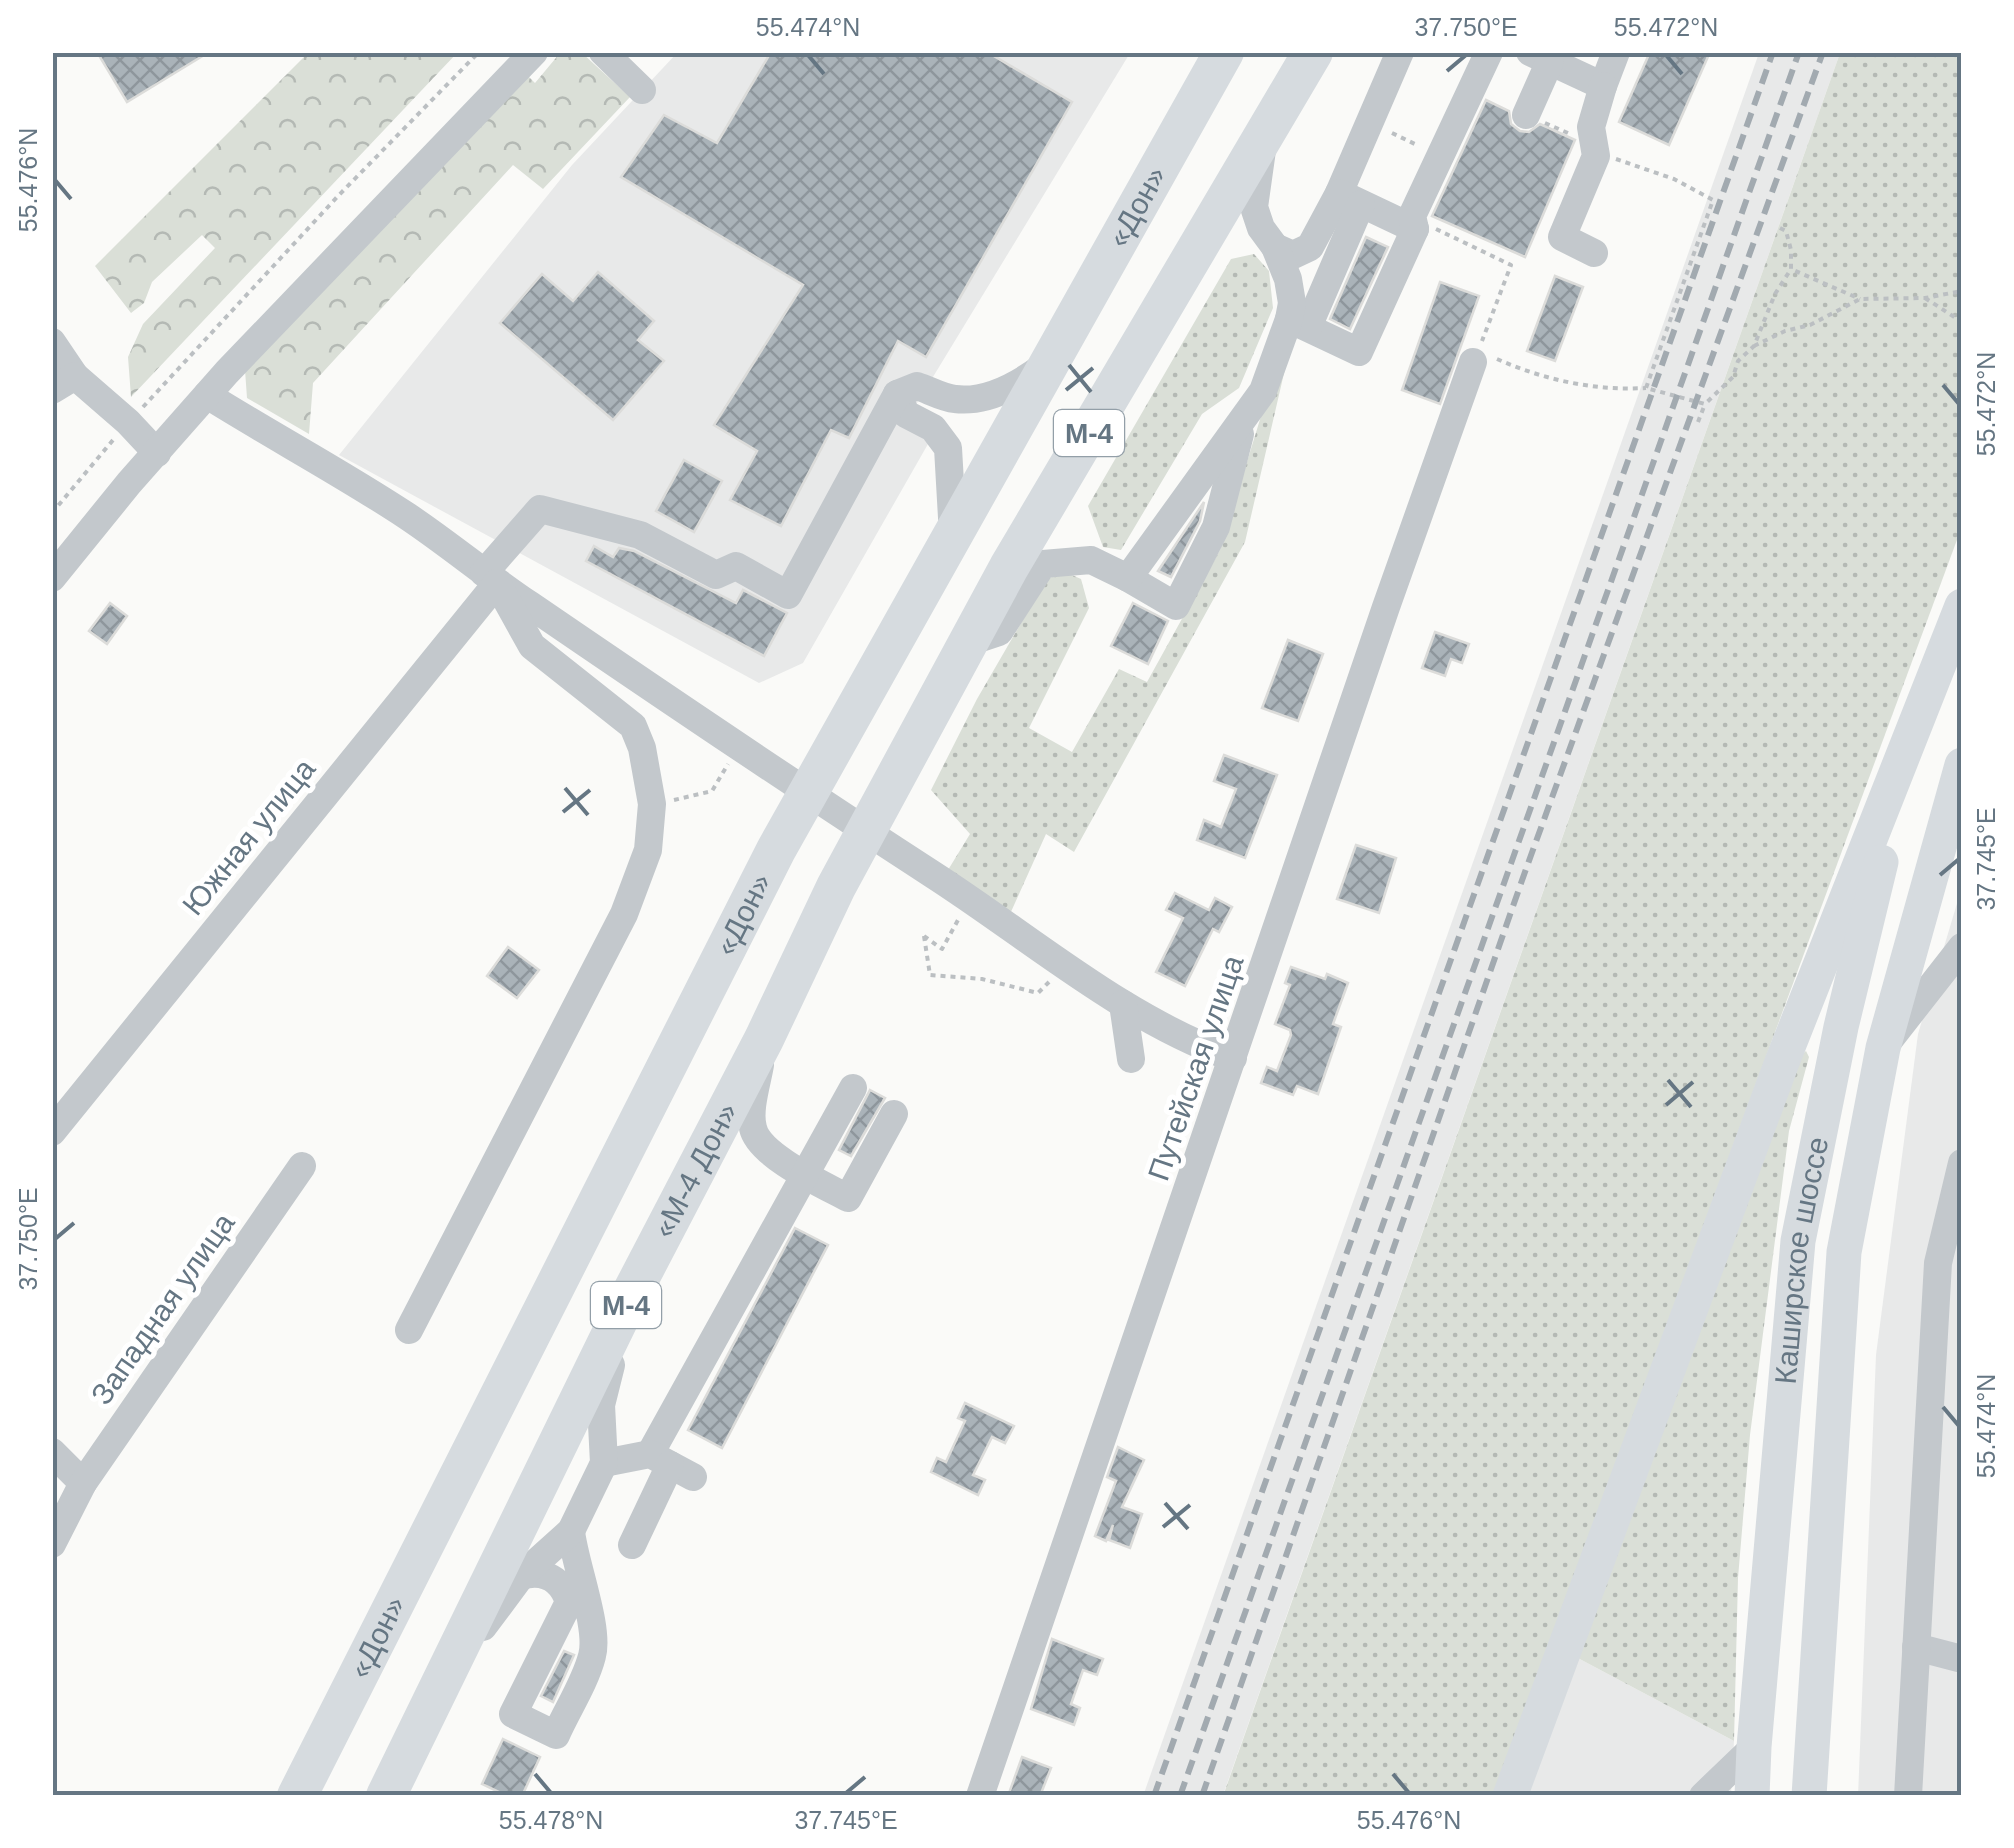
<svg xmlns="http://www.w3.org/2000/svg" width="2014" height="1848" viewBox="0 0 2014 1848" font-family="Helvetica,sans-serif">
  <defs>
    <pattern id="grass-dots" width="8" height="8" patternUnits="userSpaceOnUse" patternTransform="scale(2.5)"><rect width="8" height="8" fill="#dadfd7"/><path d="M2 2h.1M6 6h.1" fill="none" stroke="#b4b9b4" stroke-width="1.8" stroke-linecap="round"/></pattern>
    <pattern id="forest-crowns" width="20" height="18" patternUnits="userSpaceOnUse" patternTransform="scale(2.5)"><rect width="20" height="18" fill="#dadfd7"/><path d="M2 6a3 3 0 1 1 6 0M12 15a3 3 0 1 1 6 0" fill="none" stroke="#b4b9b4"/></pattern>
    <pattern id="building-cross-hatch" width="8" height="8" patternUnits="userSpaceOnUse" patternTransform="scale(2.5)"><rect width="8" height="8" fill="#aab3b9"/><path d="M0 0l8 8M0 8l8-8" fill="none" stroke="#8e969c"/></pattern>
  </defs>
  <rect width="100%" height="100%" fill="#fafaf8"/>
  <g fill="#e8e9e9">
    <path d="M677,53H1130L908,418L932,437L803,663L759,683L339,455L572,165Z"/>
    <path d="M1759,53H1840L1223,1795L1143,1796Z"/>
    <path d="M1961,890V1795L1858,1796L1876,1355L1918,1034Z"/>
    <path d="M1574,1656L1734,1741L1731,1795L1527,1796Z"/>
  </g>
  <g fill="url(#grass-dots)">
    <path d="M1840,53H1961V529L1493,1795L1223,1796Z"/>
    <path d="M1254,254L1269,271L1273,308L1239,388L1202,414L1121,550L1103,547L1088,506L1231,259Z"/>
    <path d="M1280,354L1288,356L1245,542L1074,852L1046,834L1010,914L948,870L970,834L931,790L977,699L1046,580L1063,571L1081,579L1089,608L1029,728L1072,752L1119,669L1147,682L1220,550Z"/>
    <path d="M1806,1051L1809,1057L1789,1131L1750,1435L1738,1578L1734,1741L1574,1656L1800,1056Z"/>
  </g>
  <g fill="url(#forest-crowns)">
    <path d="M308,53H457L131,397L128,357L143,324L215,248L202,235L152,282L144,303L131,313L95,266Z"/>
    <path d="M560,53H582L630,97L543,189L513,165L313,383L309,434L247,398L245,370L524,72L535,83Z"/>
  </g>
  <g fill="url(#building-cross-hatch)" stroke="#dcdcda" stroke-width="2.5">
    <path d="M97,52H209L127,102Z"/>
    <path d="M771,52H987L1072,102L926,357L898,341L849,438L831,430L781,526L730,500L757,451L714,425L803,285L621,177L664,115L717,143Z"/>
    <path d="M1650,52H1710L1669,145L1619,122Z"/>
    <path d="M1486,100L1509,111L1511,124L1520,131L1529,132L1540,124L1575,140L1525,257L1432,216Z"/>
    <path d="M1366,237L1388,247L1350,329L1330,319Z"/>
    <path d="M598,272L654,321L638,340L664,361L613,420L500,323L542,274L573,301Z"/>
    <path d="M1555,276L1583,287L1555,361L1527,351Z"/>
    <path d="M1440,282L1479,296L1440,404L1402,390Z"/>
    <path d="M684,460L722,481L694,532L656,511Z"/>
    <path d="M1204,502L1200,521L1171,577L1158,571Z"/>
    <path d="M594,546L613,557L619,548L634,551L736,603L743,590L787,613L764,656L586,561Z"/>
    <path d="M110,603L127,616L107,644L89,631Z"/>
    <path d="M1133,603L1168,621L1148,664L1111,646Z"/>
    <path d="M1435,632L1469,644L1462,663L1451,659L1445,676L1422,668Z"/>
    <path d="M1288,640L1323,654L1298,721L1262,708Z"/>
    <path d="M1224,755L1277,775L1245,858L1197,840L1204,820L1221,827L1236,789L1214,781Z"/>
    <path d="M1356,845L1396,858L1379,913L1337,899Z"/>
    <path d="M1175,893L1209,910L1215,898L1232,907L1219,932L1213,929L1185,986L1156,972L1183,918L1166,910Z"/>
    <path d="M508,947L539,970L517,998L487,976Z"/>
    <path d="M1291,967L1325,979L1327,974L1348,983L1333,1024L1341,1027L1318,1094L1297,1086L1293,1095L1261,1083L1267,1067L1277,1071L1291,1035L1290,1030L1275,1024L1290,985L1285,983Z"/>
    <path d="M870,1090L885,1098L851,1156L839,1150Z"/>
    <path d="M795,1228L828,1245L722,1448L688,1430Z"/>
    <path d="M965,1403L1014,1426L1005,1443L992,1437L973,1475L985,1480L978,1495L931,1472L937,1458L946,1462L965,1421L958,1418Z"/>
    <path d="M1118,1447L1144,1460L1122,1507L1142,1514L1130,1548L1109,1540L1113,1525L1106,1541L1095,1536L1116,1481L1107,1477Z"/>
    <path d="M1052,1639L1103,1659L1097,1675L1083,1670L1071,1704L1080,1708L1074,1725L1031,1709Z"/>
    <path d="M564,1651L574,1655L553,1702L541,1696Z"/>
    <path d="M503,1739L540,1757L522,1796H507L482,1784Z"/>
    <path d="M1022,1757L1051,1768L1040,1796H1008Z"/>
  </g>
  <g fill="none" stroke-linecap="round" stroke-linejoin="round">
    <g stroke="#bbbfc2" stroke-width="4" stroke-dasharray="5 5" stroke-linecap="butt">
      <path d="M1545,123L1568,133"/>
      <path d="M1392,133L1419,146"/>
      <path d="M1616,159L1674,179L1713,200L1646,388L1705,404L1733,377L1738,361L1754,346L1775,294L1791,269"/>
      <path d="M1780,228L1786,231L1791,250V269L1860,299"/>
      <path d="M1436,229L1511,265L1482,341"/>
      <path d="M1925,298L1962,322"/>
      <path d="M1754,346L1785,331L1810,325L1860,299L1925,298L1962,291"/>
      <path d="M1497,359C1544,380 1595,391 1646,388"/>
      <path d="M143,407L339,195L479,52"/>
      <path d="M1698,422L1705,404"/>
      <path d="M52,513L113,440"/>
      <path d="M674,800L712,791L728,764"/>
      <path d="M924,936L942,949L958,920"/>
      <path d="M924,936L930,975L982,979L1038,993L1049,982"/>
    </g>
    <g stroke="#c3c8cc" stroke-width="28">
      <path d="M603,52L642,90"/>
      <path d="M1530,52L1603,86L1616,52"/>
      <path d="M1526,115L1550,61"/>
      <path d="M1339,193L1400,52"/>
      <path d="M1275,247L1293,255L1310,247L1339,193L1415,229"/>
      <path d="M1594,253L1562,237L1596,156L1591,127L1603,86"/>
      <path d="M1289,319L1359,352L1415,229L1412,216L1489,52"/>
      <path d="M1308,327L1361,204"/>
      <path d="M52,342L75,376"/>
      <path d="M52,390L75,376L128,422L157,453"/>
      <path d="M897,394L906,414L933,428L948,448L953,535"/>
      <path d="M207,395C274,437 342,473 407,516C449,544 488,577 530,605C663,696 796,786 932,874C1030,937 1122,1018 1233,1058"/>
      <path d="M484,573L540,509L640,535L716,575L736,566L788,595L897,394L917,386C929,390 943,398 955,399C987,403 1020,384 1044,366"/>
      <path d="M52,578L129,483L227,372L534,52"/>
      <path d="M1128,578L1176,606L1216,527L1240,434"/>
      <path d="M969,642L999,632L1043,564L1091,560L1128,578L1263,391L1289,319L1292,303L1288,279L1275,247L1261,228L1254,207L1262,150"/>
      <path d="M1123,1004L1131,1059"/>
      <path d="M1890,1039L1962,947"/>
      <path d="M760,1065C757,1083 748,1110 753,1128C759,1156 824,1185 848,1198L894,1114"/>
      <path d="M52,1132L497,583L532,646L633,726L642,748L652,804L648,850L624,914L409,1330"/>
      <path d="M52,1452L83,1483"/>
      <path d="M650,1454L853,1088"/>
      <path d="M604,1463L650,1454L693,1477"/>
      <path d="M52,1544L83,1483L302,1166"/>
      <path d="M632,1545L670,1465"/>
      <path d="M521,1576C544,1569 562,1580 569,1602L513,1714L556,1735C567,1710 585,1683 592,1656C600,1628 574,1562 571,1531"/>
      <path d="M483,1627L521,1576L571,1531L604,1463L601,1405L611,1365"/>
      <path d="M1916,1647L1962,1659"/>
      <path d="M980,1796L1386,607L1473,362"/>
      <path d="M1703,1796L1754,1747"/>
      <path d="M1908,1796L1938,1263L1962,1163"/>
    </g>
    <g stroke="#d6dbdf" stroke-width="35">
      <path d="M1510,1796L1782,1062L1962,606"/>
      <path id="s1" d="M1752,1796L1754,1747L1798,1241L1841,1027L1881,862"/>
      <path d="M1809,1796L1844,1252L1883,1048L1962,765"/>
    </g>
    <g stroke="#d6dbdf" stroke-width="40">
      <path id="s2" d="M297,1796L776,850L1224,52"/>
      <path id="s3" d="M386,1796L628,1300L764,1039L836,887L1009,567L1313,52"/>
    </g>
    <g stroke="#a2aab0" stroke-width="6" stroke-dasharray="15 8" stroke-linecap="butt">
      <path d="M1154,1796L1773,52"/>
      <path d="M1180,1796L1799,52"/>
      <path d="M1202,1796L1526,869L1823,52"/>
    </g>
  </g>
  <path fill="none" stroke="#657683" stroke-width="4" d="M808,55L824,74M1666,55L1682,74M1447,71L1466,55M55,180L71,199M1069,365L1091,392M1943,385L1959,404M1066,390L1093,368M565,788L588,815M563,812L590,790M1940,875L1959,859M1668,1080L1691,1107M1666,1105L1693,1082M55,1239L74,1223M1943,1407L1959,1426M1165,1503L1188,1529M1163,1527L1190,1505M535,1774L551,1793M1393,1774L1409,1793M846,1793L865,1777"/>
  <g text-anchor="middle" stroke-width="10" stroke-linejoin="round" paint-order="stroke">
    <g fill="#fff" stroke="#939fa8" stroke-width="2.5">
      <rect x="1054" y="410" width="70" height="46" rx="8"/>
      <rect x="591" y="1282" width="70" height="46" rx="8"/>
    </g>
    <g font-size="28" font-weight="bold" fill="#657683">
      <text x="1089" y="443">М-4</text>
      <text x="626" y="1315">М-4</text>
    </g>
    <g font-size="30" fill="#657683" stroke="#fff">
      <text dy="10" stroke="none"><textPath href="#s2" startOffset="1798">«Дон»</textPath></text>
      <text transform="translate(249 837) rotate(-51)" y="10">Южная улица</text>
      <text dy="10" stroke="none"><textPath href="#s2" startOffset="988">«Дон»</textPath></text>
      <text transform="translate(1196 1068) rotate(-71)" y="10">Путейская улица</text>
      <text dy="10" stroke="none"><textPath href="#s3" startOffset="698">«М-4 Дон»</textPath></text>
      <text dy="10" stroke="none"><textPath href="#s1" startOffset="538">Каширское шоссе</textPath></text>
      <text transform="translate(163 1309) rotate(-55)" y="10">Западная улица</text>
      <text dy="10" stroke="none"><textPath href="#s2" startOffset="178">«Дон»</textPath></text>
    </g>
  </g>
  <rect width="2014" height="1848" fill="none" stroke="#ffffff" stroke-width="110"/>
  <rect x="55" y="55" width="1904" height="1738" fill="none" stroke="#657683" stroke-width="4"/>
  <g font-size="25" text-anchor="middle" fill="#657683">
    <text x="808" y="36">55.474°N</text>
    <text x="1466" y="36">37.750°E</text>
    <text x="1666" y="36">55.472°N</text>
    <text transform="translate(28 180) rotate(-90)" y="9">55.476°N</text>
    <text transform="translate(1986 404) rotate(-90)" y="9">55.472°N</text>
    <text transform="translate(1986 859) rotate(-90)" y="9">37.745°E</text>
    <text transform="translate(28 1239) rotate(-90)" y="9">37.750°E</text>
    <text transform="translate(1986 1426) rotate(-90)" y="9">55.474°N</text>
    <text x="551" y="1829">55.478°N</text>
    <text x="846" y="1829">37.745°E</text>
    <text x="1409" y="1829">55.476°N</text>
  </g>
</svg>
